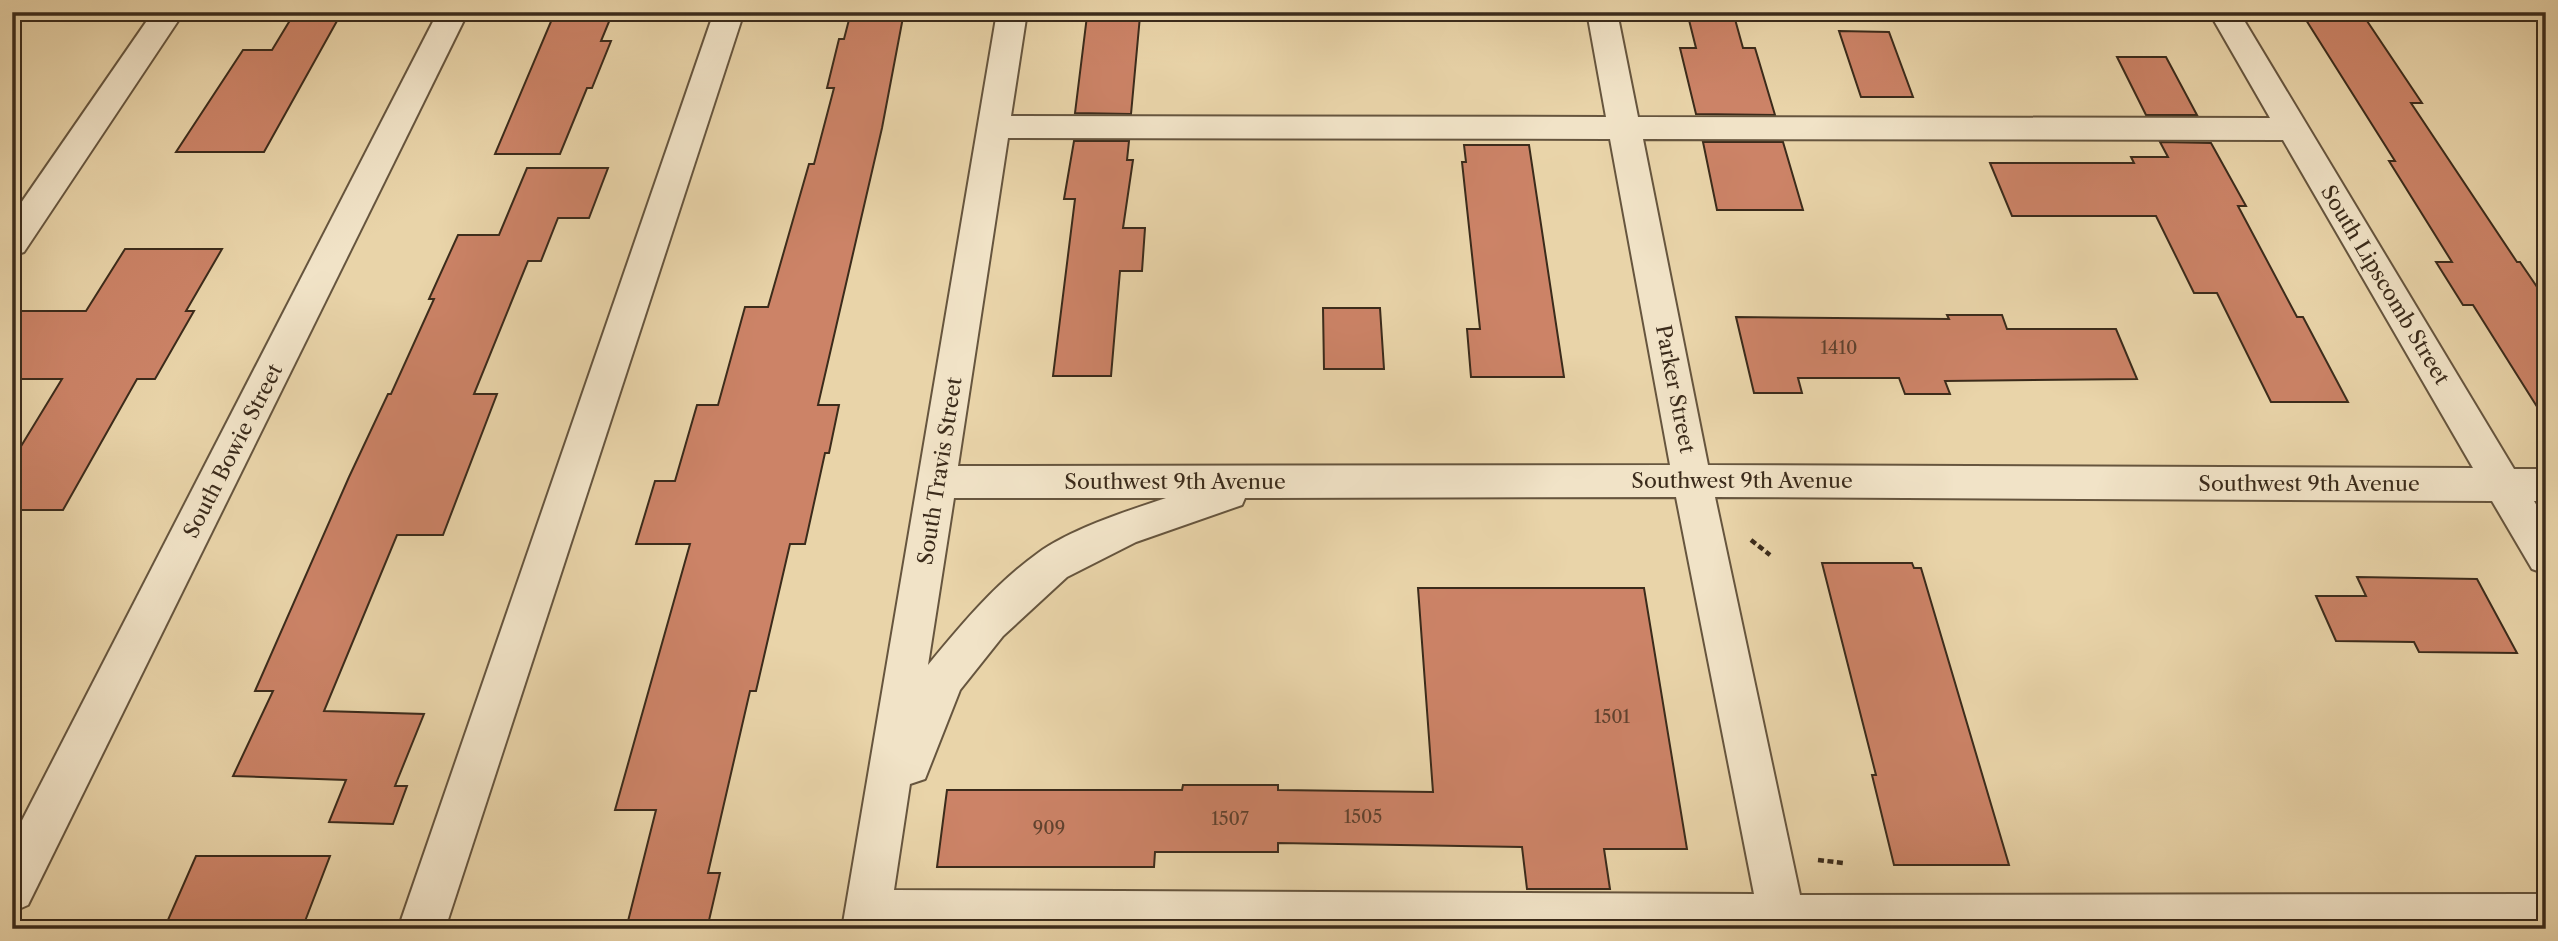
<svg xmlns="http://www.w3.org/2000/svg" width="2558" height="941" viewBox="0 0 2558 941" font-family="'Libre Caslon Text',serif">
  <rect width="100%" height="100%" fill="#e9d4a9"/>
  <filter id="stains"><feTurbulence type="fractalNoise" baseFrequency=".00286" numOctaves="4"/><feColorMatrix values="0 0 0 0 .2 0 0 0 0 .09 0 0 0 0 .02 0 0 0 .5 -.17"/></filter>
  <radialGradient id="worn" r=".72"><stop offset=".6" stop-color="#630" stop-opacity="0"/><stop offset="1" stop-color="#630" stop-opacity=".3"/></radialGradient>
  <g fill="#cc8367" stroke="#3b2b1b" stroke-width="2">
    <path d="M295,12H342L264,152H176L243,50H272Z"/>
    <path d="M555,12H613L601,41H611L592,88H587L560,154H495Z"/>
    <path d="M851,12H904L882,128L818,405H839L829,453H825L805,544H790L756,691H750L708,873H720L707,929H626L656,810H615L690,544H636L655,481H675L697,405H718L745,307H768L809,164H814L834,88H827L839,39H844Z"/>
    <path d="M1687,12H1733L1743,48H1755L1775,115L1696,114L1680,48H1696Z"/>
    <path d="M2301,12H2361L2422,103H2411L2517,262H2520L2546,300V421L2473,305H2463L2436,262H2452L2389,161H2395Z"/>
    <path d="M1087,16H1140L1131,114L1075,113Z"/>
    <path d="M1839,31L1889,32L1913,97H1861Z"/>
    <path d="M2117,57H2166L2197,115H2146Z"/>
    <path d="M1074,141H1129L1127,160H1133L1123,228H1145L1142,271H1120L1111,376H1053L1075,199H1064Z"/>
    <path d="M1703,142H1783L1803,210H1717Z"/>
    <path d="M2160,142L2211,143L2246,206H2238L2297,317H2303L2348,402H2271L2217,293H2194L2156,216H2012L1990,163H2134L2131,157H2168Z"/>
    <path d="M1464,145H1529L1564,377H1471L1467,329H1480L1462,162H1466Z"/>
    <path d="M527,168H608L589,218H558L541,261H528L474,394H497L443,535H397L324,711L424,714L395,786H407L393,824L329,822L346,780L233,776L273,691H255L349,477L388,394H391L434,299H429L458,235H499Z"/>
    <path d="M125,249H222L186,311H194L155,379H137L63,510H12V461L62,379H12V311H86Z"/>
    <path d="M1323,308H1380L1384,369H1324Z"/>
    <path d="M1947,315H2002L2007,329H2116L2137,379L1945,381L1950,394H1905L1899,378H1798L1802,393H1754L1736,317L1949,319Z"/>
    <path d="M1822,563H1912L1914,568H1921L2009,865H1894L1872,775H1876Z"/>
    <path d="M2357,577L2477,579L2517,653L2419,652L2414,642L2336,641L2316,596H2366Z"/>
    <path d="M1418,588H1644L1687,849H1604L1610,889H1527L1522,847L1278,843V852H1155L1154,867H937L947,790H1182L1183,785H1278V790L1433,792Z"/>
    <path d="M196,856H330L302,929H164Z"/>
  </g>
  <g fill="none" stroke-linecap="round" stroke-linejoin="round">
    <defs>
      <g id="minor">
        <path d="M153,12H184L24,252L12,256V216Z"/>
        <path d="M438,12H468L28,905L12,912V840Z"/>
        <path d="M714,12H744L445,929H398Z"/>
        <path d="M997,12H1027L1011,116L1606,117L1587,12H1617L1638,117L2270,118L2209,12H2239L2514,469H2546V501H2534L2546,521V574L2532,569L2492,501L1715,497L1800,895L2546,894V929H842ZM1008,138L1610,139L1670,465L958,466ZM1643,139L2283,140L2473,468L1708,465ZM1676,497L1754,894L894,890L910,784L925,779L960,690L1003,636L1067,577L1136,542L1242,505L1245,498ZM954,498H1166C1127,511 1071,529 1038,553C995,584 961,625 928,665Z"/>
      </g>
    </defs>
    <use href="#minor" stroke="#66553e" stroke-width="4"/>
    <g stroke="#3b2b1b" stroke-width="4.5" stroke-dasharray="6 3.5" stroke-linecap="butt">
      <path d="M1751,540L1770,555"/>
      <path d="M1818,860L1843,863"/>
    </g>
    <use href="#minor" fill="#f1e3c7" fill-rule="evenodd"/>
  </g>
  <g text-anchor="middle" stroke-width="6" stroke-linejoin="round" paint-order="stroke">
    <g font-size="18" fill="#5f412e">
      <text x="1839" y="354">1410</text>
      <text x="1612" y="723">1501</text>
      <text x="1363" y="823">1505</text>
      <text x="1230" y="825">1507</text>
      <text x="1049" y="834">909</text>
    </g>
    <g font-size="21" fill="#3b2b1b" stroke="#f1e3c7">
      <text transform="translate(2385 285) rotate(59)" y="7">South Lipscomb Street</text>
      <text transform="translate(1675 389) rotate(79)" y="7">Parker Street</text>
      <text transform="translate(233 451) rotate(-63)" y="7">South Bowie Street</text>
      <text transform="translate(940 471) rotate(-81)" y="7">South Travis Street</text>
      <text x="1742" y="488">Southwest 9th Avenue</text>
      <text x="1175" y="489">Southwest 9th Avenue</text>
      <text x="2309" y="491">Southwest 9th Avenue</text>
    </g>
  </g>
  <rect width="2558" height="941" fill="none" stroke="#e9d4a9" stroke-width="42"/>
  <rect x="14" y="14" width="2530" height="913" fill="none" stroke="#3b2b1b" stroke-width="3.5"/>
  <rect x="21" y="21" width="2516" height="899" fill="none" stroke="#3b2b1b" stroke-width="2"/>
  <rect width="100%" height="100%" filter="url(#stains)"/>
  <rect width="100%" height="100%" fill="url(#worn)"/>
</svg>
